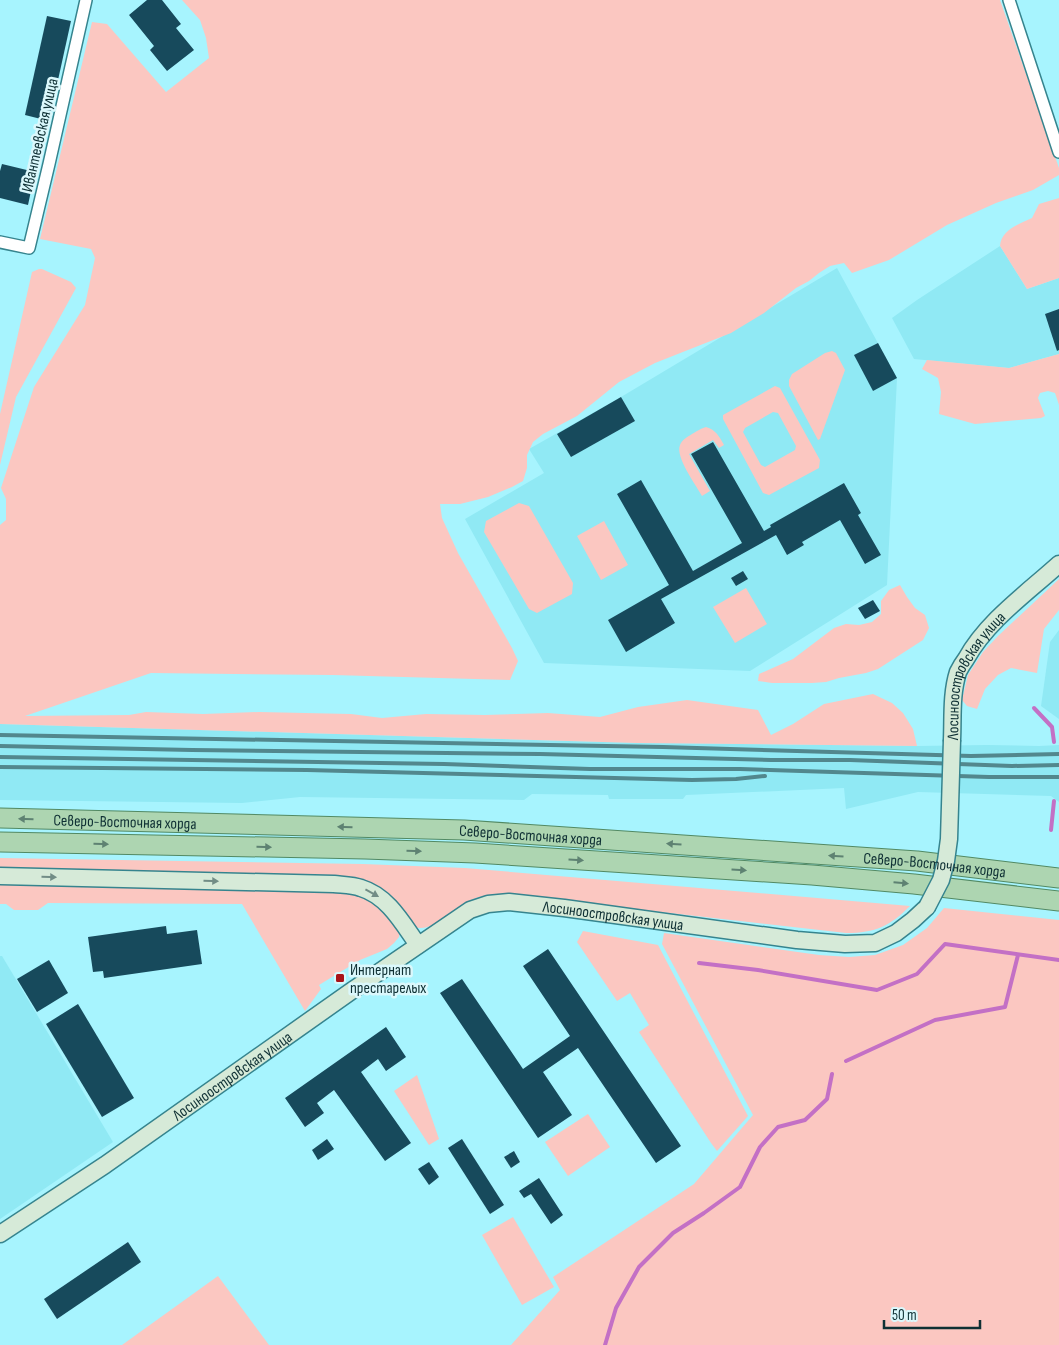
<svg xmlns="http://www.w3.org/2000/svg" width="1059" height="1345" viewBox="0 0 1059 1345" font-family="'Sofia Sans Condensed',sans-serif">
  <rect width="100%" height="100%" fill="#a7f4fe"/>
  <g fill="#90e9f4">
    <path d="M1000,246L1027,289L1059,278V354L1009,368L914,359L892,318L917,300Z"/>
    <path d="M837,268L897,378L887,585L750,671L544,663L465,519L544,473L529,449L621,397Z"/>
    <path d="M1059,630V719L1041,706L1050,642Z"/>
    <path d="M0,724L637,743L917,746L987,745L1039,746L1059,745V802L1051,796L918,792L846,809L844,788L686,795L683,799H609L608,795L532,794L524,800L300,797L242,803L0,800Z"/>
    <path d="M0,956H2L113,1142L0,1219Z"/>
  </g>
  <g fill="#fbc7c1" fill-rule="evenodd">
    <path d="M182,0H1000L1059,168V175L1033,190L996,203L947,225L889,260L852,273L844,263L830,266L819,273L809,281L796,288L764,313L731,333L655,363L619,382L577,416L543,434L533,442L527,455V468L523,481L512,487L488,497L460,504H440L442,518L458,553L512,648L518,661L510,680L333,675L151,673L25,716L129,715L146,712L203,714L259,712L351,714L382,718L426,714L485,715L548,713L600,717L638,707L687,700L758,710L771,735L793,724L824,704L873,694L892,703L903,713L913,729L917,746L637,743L0,724V525L6,520V499L1,488L34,387L85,305L95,258L91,249L40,239L92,22L107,24L166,92L209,58L206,38L200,20Z"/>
    <path d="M1059,198V278L1027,289L1000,246C1001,230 1019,224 1032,218L1039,204Z"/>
    <path d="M39,269H42L71,282L76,288L16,397L0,465V414L32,272Z"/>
    <path d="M832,351L836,353L845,370L820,439L818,440L789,386V380L792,374L825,353Z"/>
    <path d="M1059,354V405L1055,393L1048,391L1040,393L1038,398L1045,416L1041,418L975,424L939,414L941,392L938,378L922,369L927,360L1009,368Z"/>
    <path d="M775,386L780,388L820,460L819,468L769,495L763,493L723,419V415ZM773,412L778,413L796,446L795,450L765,467L761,465L743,432L745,428Z"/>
    <path d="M706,427C716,430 719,436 724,445L719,448L713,440L689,454L710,491L702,496C696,485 675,457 680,445C682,440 687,437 692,434C697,431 700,429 706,427Z"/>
    <path d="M519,503L529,506L573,583L572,594L537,613L529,609L484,532L486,521Z"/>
    <path d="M604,521L628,565L601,580L577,536Z"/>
    <path d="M1059,579V610L1044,629L1037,673L1011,668L998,675L985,689L977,709L967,706L962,700L968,675L983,652L998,636Z"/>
    <path d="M900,585L907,597L915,608L925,615L929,628L923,640L878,669L866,673L839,678L826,682L812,683H772L758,681L759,674L793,659L834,628L846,624L859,625L872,622L881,614V601L889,590Z"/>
    <path d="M746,588L767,624L735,643L713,607Z"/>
    <path d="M0,858L363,864L465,868L910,906C890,926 876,933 846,933L511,895C500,895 487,894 476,898C457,905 434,934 414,927L374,889L0,872Z"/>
    <path d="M0,879L334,888L380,902L400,932L399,937L394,943L387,949L360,960L319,985L321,989L305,1011L242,904L48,903L38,910H14L6,904H0Z"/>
    <path d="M944,908L1059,920V1345H511L560,1290L553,1277L694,1184L753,1115L662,944L664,933L819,955L849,957L875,955L903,945L927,928Z"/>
    <path d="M583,931L658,945L748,1116L717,1151L711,1143L639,1032L649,1025L630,993L617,1001L577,942Z"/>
    <path d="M417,1075L439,1139L429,1145L394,1091Z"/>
    <path d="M588,1114L610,1147L568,1176L545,1142Z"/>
    <path d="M513,1217L554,1287L522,1305L482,1235Z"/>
    <path d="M218,1276L269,1345H122Z"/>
  </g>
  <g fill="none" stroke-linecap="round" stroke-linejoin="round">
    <g stroke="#c370c5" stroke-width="4">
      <path d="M1034,708L1052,727L1054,742"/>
      <path d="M1051,830L1054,801"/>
      <path d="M699,963L758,970L877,990L917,974L945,944L1059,960"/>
      <path d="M846,1061L935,1020L1005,1007L1018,955"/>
      <path d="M605,1345L616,1308L639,1267L673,1233L704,1213L740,1187L760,1147L778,1127L805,1120L827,1099L832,1074"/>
    </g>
  </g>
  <g fill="#174a5c">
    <path d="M147,0H162L181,24L176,28L194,50L167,71L150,50L154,46L129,15Z"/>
    <path d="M47,16L71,21L49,121L25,115Z"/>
    <path d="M2,164L35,172L28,205L0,198V171Z"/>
    <path d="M1059,309V350L1057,351L1045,314Z"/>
    <path d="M878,343L897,378L873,391L854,355Z"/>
    <path d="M621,397L635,421L571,457L557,434Z"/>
    <path d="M713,442L764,531L771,527L770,525L844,483L861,513L858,515L881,555L865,564L840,520L802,542L804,545L787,555L776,535L661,599L675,623L626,652L608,620L669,585L617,494L641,480L693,571L742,543L691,454Z"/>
    <path d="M743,571L748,579L736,586L731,578Z"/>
    <path d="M873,600L880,611L865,619L858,608Z"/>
    <path d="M166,926L167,934L197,930L202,964L104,978L103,971L93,972L88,937Z"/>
    <path d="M548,949L681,1146L656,1163L578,1048L543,1072L572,1115L538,1138L440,993L462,979L523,1069L570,1036L523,966Z"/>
    <path d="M49,960L68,993L37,1012L17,979Z"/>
    <path d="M78,1004L134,1098L102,1117L46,1024Z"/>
    <path d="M386,1027L406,1057L386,1071L378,1059L361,1072L411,1143L385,1161L334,1090L317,1103L324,1113L305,1127L285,1098Z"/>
    <path d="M327,1139L334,1149L318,1160L312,1150Z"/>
    <path d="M462,1139L504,1205L490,1214L448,1148Z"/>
    <path d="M514,1151L520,1162L511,1168L504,1157Z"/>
    <path d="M429,1162L439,1177L429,1185L418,1169Z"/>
    <path d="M539,1178L563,1215L551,1224L531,1194L524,1198L519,1191Z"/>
    <path d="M128,1242L141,1262L57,1319L44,1299Z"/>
  </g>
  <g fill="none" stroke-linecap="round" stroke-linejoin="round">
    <defs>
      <g id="street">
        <path d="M1009,0L1059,152"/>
        <path d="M0,242L29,248L49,164L86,0"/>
      </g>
      <g id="secondary">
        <path id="s1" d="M952,740C953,718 951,694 958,672C960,668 963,663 966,659C987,621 1027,593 1059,564"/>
        <path d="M0,876L334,884C343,885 353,885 361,888C388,896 403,924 418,945"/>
        <path id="s2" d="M0,1234L105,1165L350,992L470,910L488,904L509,902L564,908L797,940L845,944L875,943L896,933L913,920L927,907"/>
      </g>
      <g id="primary">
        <path id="s3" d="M0,818L464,830L917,861L1059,878"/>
        <path d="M0,842L365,849L475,853L812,875L914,884L1059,901"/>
      </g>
    </defs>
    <use href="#street" stroke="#36848e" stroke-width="14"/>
    <use href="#secondary" stroke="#36848e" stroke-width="19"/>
    <use href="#primary" stroke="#528963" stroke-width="21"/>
    <use href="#street" stroke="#fff" stroke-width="11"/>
    <use href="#secondary" stroke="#d6ead8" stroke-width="16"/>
    <use href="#primary" stroke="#add5b1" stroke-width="19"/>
    <g stroke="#52878d" stroke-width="4">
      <path d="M0,735L663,747L971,756L1059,754"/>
      <path d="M0,746L192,750L540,754L771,760H850L1012,766L1059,765"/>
      <path d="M0,757L444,764L590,769H740L989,777H1059"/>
      <path d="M0,767L307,770L692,780L736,779L765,776"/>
    </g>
    <defs>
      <path id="secondary-bridge" d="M927,907L941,880L946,861L949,839L952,740"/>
    </defs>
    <use href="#secondary-bridge" stroke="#36848e" stroke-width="19" stroke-linecap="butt"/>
    <use href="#secondary-bridge" stroke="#d6ead8" stroke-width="16"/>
  </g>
  <defs><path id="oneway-solid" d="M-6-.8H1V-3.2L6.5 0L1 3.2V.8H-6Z" transform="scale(1.25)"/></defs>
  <g fill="#5e8272">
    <use href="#oneway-solid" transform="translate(26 819) rotate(-178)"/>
    <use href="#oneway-solid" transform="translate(345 827) rotate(-178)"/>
    <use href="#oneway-solid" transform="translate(101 844) rotate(1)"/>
    <use href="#oneway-solid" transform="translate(674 844) rotate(-176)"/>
    <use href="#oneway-solid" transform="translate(264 847) rotate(1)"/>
    <use href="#oneway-solid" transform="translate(414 851) rotate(2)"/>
    <use href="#oneway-solid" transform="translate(836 856) rotate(-176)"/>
    <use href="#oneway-solid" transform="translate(576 860) rotate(4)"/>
    <use href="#oneway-solid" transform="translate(739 870) rotate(4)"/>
    <use href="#oneway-solid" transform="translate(901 883) rotate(5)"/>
  </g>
  <g fill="#728d86">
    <use href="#oneway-solid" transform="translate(49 877) rotate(1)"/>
    <use href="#oneway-solid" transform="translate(211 881) rotate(1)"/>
    <use href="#oneway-solid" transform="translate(372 893) rotate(29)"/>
  </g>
  <rect fill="#a81319" stroke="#dbf8fc" stroke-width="2" x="335" y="973" width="10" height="10" rx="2.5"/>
  <g text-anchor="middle" stroke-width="5" stroke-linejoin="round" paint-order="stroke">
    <g font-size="16" fill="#0f3034" stroke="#dbf8fc">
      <text transform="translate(39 135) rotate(-77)" y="6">Ивантеевская улица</text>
      <text dy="6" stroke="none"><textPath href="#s1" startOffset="71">Лосиноостровская улица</textPath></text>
      <text dy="6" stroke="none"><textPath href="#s3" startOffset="125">Северо-Восточная хорда</textPath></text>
      <text dy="6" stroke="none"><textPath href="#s3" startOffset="531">Северо-Восточная хорда</textPath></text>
      <text dy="6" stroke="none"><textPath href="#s3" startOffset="936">Северо-Восточная хорда</textPath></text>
      <text dy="6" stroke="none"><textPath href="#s2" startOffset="716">Лосиноостровская улица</textPath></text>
      <text dy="6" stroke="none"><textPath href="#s2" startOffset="281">Лосиноостровская улица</textPath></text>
    </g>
    <g font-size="16" fill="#0f3034" stroke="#dbf8fc" text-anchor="start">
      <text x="350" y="975">Интернат<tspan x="350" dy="18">престарелых</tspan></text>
    </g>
  </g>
  <path d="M884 1320v8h96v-8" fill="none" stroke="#0f3034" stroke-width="2.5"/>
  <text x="892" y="1320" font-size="15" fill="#0f3034" stroke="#dbf8fc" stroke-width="4" paint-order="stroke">50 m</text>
</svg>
